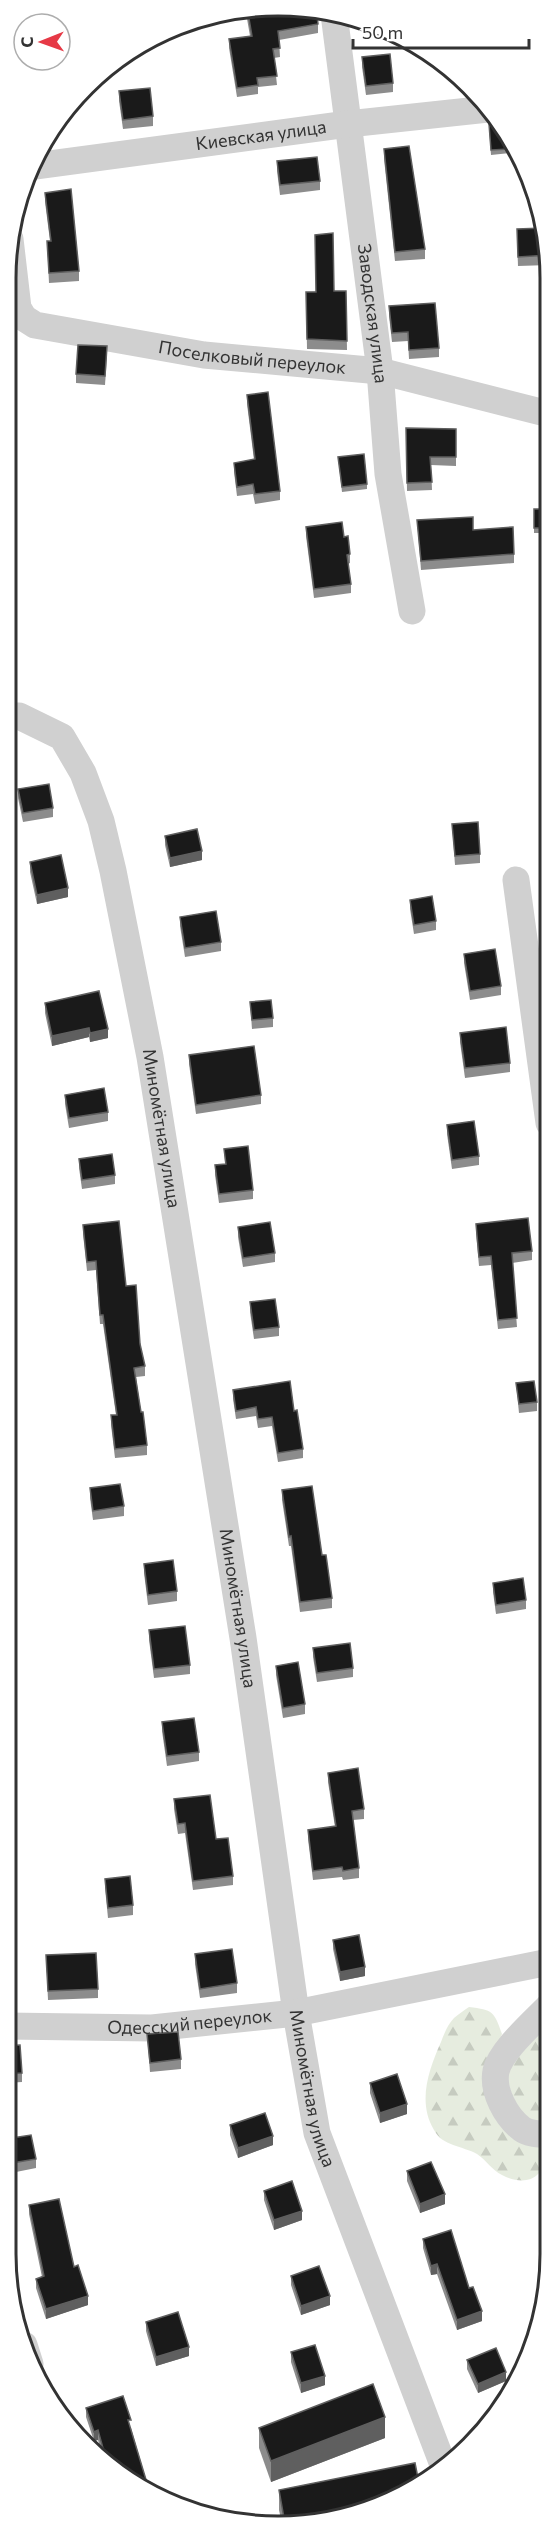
<svg xmlns="http://www.w3.org/2000/svg" width="557" height="2533" viewBox="0 0 557 2533" font-family="Commissioner,sans-serif">
  <defs>
    <pattern id="forest-firs" width="22" height="20" patternUnits="userSpaceOnUse" patternTransform="scale(1.5)"><rect width="22" height="20" fill="#e6ecdf"/><path d="M5 1l3.5 6h-7zM16 11l3.5 6h-7z" fill="#c6cbc0"/></pattern>
  </defs>
  <rect width="100%" height="100%" fill="#fff"/>
  <g fill="url(#forest-firs)">
    <path d="M469,2007C493,2010 494,2011 502,2034L491,2060L544,2151C547,2179 525,2187 502,2175C492,2170 486,2160 477,2154C463,2146 442,2146 434,2130C417,2102 429,2069 441,2042C444,2034 448,2024 454,2018C459,2014 464,2010 469,2007Z"/>
    <path d="M549,2016V2129C519,2116 511,2103 507,2072Z"/>
  </g>
  <g fill="none" stroke-linecap="round" stroke-linejoin="round">
    <g stroke="#d0d0d0" stroke-width="27">
      <path id="s1" d="M334,14L380,371L388,474L412,611"/>
      <path id="s2" d="M35,166L348,124L488,109"/>
      <path id="s3" d="M10,239L18,308L24,318L35,325L204,355L380,371L549,414"/>
      <path id="s4" d="M8,716H19L62,737L83,773L101,821L113,871L150,1057L243,1638L296,2013L317,2133L445,2470"/>
      <path d="M516,880L549,1123"/>
      <path id="s5" d="M6,2026L152,2028L296,2013L549,1962"/>
      <path d="M549,2135C540,2134 529,2134 522,2129C506,2117 492,2091 496,2071C501,2050 534,2022 549,2006"/>
      <path d="M24,2345L30,2364"/>
    </g>
  </g>
  <g fill="#8c8c8c">
    <path d="M314,8L318,24V33L279,40L280,57L274,58L277,85L258,87V94L237,97L229,48V39L250,36L246,13Z"/>
    <path d="M362,57L393,83V92L366,95L362,67Z"/>
    <path d="M119,91L153,116V126L123,129L119,101Z"/>
    <path d="M62,120V129L53,130Z"/>
    <path d="M489,129L509,139L510,153L491,155Z"/>
    <path d="M384,149L425,249V259L395,261L384,159Z"/>
    <path d="M277,161L320,181V190L280,195L277,171Z"/>
    <path d="M45,193L79,271V281L49,283L47,241H50L45,202Z"/>
    <path d="M517,239L549,243V265L518,266Z"/>
    <path d="M334,291H346L347,350L307,349L306,292Z"/>
    <path d="M389,306L439,348V357L409,359L408,341L392,342L389,316Z"/>
    <path d="M549,354V388L545,387V378Z"/>
    <path d="M107,356L105,385L76,383V374Z"/>
    <path d="M247,395L280,491V500L255,504L253,494L237,496L234,472V463L254,460L247,404Z"/>
    <path d="M406,428L456,429V466L431,465L432,490L407,491Z"/>
    <path d="M338,457L367,484V489L342,492Z"/>
    <rect x="534" y="509" width="15" height="24"/>
    <path d="M417,520L473,530L514,554V563L421,570Z"/>
    <path d="M306,527L344,537L350,554V563L348,564L351,584V593L314,598L306,536Z"/>
    <path d="M18,789L53,808V817L23,822L18,798Z"/>
    <path d="M452,824L480,854V863L455,865Z"/>
    <path d="M165,836L202,860L170,867L165,845Z"/>
    <path d="M30,862L68,897L37,904L30,872Z"/>
    <path d="M410,900L436,921V930L414,934L410,909Z"/>
    <path d="M180,917L221,942V951L185,957L180,926Z"/>
    <path d="M464,954L501,986V995L470,1000L464,963Z"/>
    <path d="M250,1002L273,1018V1027L252,1029Z"/>
    <path d="M45,1003L108,1038L90,1042L89,1037L52,1046L45,1013Z"/>
    <path d="M460,1033L510,1063V1072L465,1078L460,1042Z"/>
    <path d="M189,1055L261,1095V1104L196,1114L189,1064Z"/>
    <path d="M65,1095L108,1112V1121L69,1128L65,1104Z"/>
    <path d="M447,1125L479,1156V1165L452,1169L447,1134Z"/>
    <path d="M224,1149L253,1190V1199L219,1203L215,1175V1165L225,1164Z"/>
    <path d="M79,1159L115,1175V1184L82,1189L79,1168Z"/>
    <path d="M476,1224L532,1251V1260L512,1263L517,1327L498,1329L491,1265L479,1266L476,1233Z"/>
    <path d="M83,1225L126,1286L140,1344L145,1366V1376L136,1377L141,1412L147,1445V1455L115,1458L111,1425V1415H116L103,1324H100L96,1270L87,1271L83,1234Z"/>
    <path d="M238,1227L275,1253V1262L243,1267L238,1237Z"/>
    <path d="M250,1302L279,1327V1336L254,1339L250,1312Z"/>
    <path d="M516,1383L537,1402V1411L519,1413Z"/>
    <path d="M233,1390L294,1411L303,1449V1458L278,1462L272,1426L258,1428L256,1416L236,1419L233,1399Z"/>
    <path d="M90,1488L124,1506V1516L93,1520L90,1498Z"/>
    <path d="M282,1490L322,1555L332,1598V1608L300,1612L291,1546H289L282,1500Z"/>
    <path d="M144,1564L177,1591V1601L148,1605L144,1573Z"/>
    <path d="M493,1583L526,1600V1609L496,1614L493,1592Z"/>
    <path d="M149,1630L190,1665V1674L154,1678L149,1640Z"/>
    <path d="M313,1648L353,1668V1677L317,1682L313,1657Z"/>
    <path d="M276,1666L305,1704V1714L283,1718L276,1675Z"/>
    <path d="M162,1722L199,1752V1761L167,1766L162,1731Z"/>
    <path d="M328,1773L364,1809V1819L353,1820L359,1868V1878L343,1880L342,1877L313,1880L308,1839V1830L335,1827L328,1782Z"/>
    <path d="M174,1799L216,1839L233,1876V1885L193,1890L185,1833L178,1834L174,1809Z"/>
    <path d="M105,1879L133,1905V1915L108,1918L105,1888Z"/>
    <path d="M333,1940L365,1976L340,1981L333,1949Z"/>
    <path d="M195,1954L237,1983V1993L200,1998L195,1964Z"/>
    <path d="M6,1955L8,1991L6,1992Z"/>
    <path d="M46,1955L98,1989V1998L48,2000Z"/>
    <path d="M147,2034L181,2059V2069L150,2072Z"/>
    <path d="M6,2046L22,2073V2082L6,2083Z"/>
    <path d="M370,2083L407,2114L380,2123L370,2093Z"/>
    <path d="M230,2125L273,2145L238,2158L230,2135Z"/>
    <path d="M6,2139L36,2159V2168L6,2174Z"/>
    <path d="M407,2171L445,2204L420,2213L407,2181Z"/>
    <path d="M264,2191L302,2220L274,2230L264,2200Z"/>
    <path d="M29,2205L88,2305L46,2319L36,2288V2279L42,2277L29,2214Z"/>
    <path d="M423,2239L469,2288L482,2321L457,2330L437,2274L431,2275L423,2248Z"/>
    <path d="M291,2276L330,2305L301,2315L291,2285Z"/>
    <path d="M146,2322L189,2356L156,2366L146,2331Z"/>
    <path d="M291,2352L325,2385L301,2393L291,2362Z"/>
    <path d="M467,2360L506,2381L478,2393L467,2369Z"/>
    <path d="M86,2408L131,2428L150,2493L103,2457L98,2440L94,2441L86,2417Z"/>
    <path d="M259,2428L385,2438L271,2482L259,2448Z"/>
    <path d="M279,2490L349,2518L282,2524L279,2510Z"/>
  </g>
  <g fill="#5f5f5f">
    <path d="M202,851V860L170,867V858Z"/>
    <path d="M68,888V897L37,904V895Z"/>
    <path d="M89,1028V1037L52,1046V1036Z"/>
    <path d="M108,1029V1038L90,1042V1033Z"/>
    <path d="M365,1967V1976L340,1981V1972Z"/>
    <path d="M407,2104V2114L380,2123V2113Z"/>
    <path d="M273,2136V2145L238,2158V2148Z"/>
    <path d="M445,2194V2204L420,2213V2204Z"/>
    <path d="M302,2211V2220L274,2230V2220Z"/>
    <path d="M437,2264V2274L431,2275V2266Z"/>
    <path d="M88,2296V2305L46,2319V2309Z"/>
    <path d="M330,2296V2305L301,2315V2306Z"/>
    <path d="M482,2311V2321L457,2330V2320Z"/>
    <path d="M189,2347V2356L156,2366V2357Z"/>
    <path d="M506,2372V2381L478,2393V2384Z"/>
    <path d="M325,2376V2385L301,2393V2383Z"/>
    <path d="M385,2417V2438L271,2482V2461Z"/>
    <path d="M98,2430V2440L94,2441V2432Z"/>
  </g>
  <g fill="#1a1a1a" stroke="#5f5f5f" stroke-width="1.5">
    <path d="M314,8L316,9L318,24L278,31L280,48L273,49L277,76L257,78L258,85L237,88L229,39L252,36L248,13Z"/>
    <path d="M390,54L393,83L366,86L362,57Z"/>
    <path d="M150,88L153,116L123,120L119,91Z"/>
    <path d="M498,123L509,139L510,149L491,150L489,124Z"/>
    <path d="M409,146L425,249L395,252L384,149Z"/>
    <path d="M317,157L320,181L280,185L277,161Z"/>
    <path d="M71,189L79,271L49,273L47,241H51L45,193Z"/>
    <path d="M544,228L549,243V255L518,257L517,229Z"/>
    <path d="M333,233L334,291H346L347,341L307,339L306,292H316L315,235Z"/>
    <path d="M435,303L439,348L409,350L408,332L392,333L389,306Z"/>
    <path d="M78,345L107,346L105,376L76,374Z"/>
    <path d="M547,354H549V378H545Z"/>
    <path d="M268,392L280,491L255,494L253,484L237,487L234,463L255,459L247,395Z"/>
    <path d="M406,428L456,429V457H430L432,482L407,483Z"/>
    <path d="M364,454L367,484L342,487L338,457Z"/>
    <rect x="534" y="509" width="15" height="19"/>
    <path d="M473,517V530L513,527L514,554L421,561L417,520Z"/>
    <path d="M342,522L344,537L348,536L350,554L347,555L351,584L314,589L306,527Z"/>
    <path d="M49,784L53,808L23,813L18,789Z"/>
    <path d="M478,822L480,854L455,856L452,824Z"/>
    <path d="M197,829L202,851L170,858L165,836Z"/>
    <path d="M61,855L68,888L37,895L30,862Z"/>
    <path d="M432,896L436,921L414,925L410,900Z"/>
    <path d="M216,911L221,942L185,948L180,917Z"/>
    <path d="M495,949L501,986L470,991L464,954Z"/>
    <path d="M99,991L108,1029L90,1033L89,1028L52,1036L45,1003Z"/>
    <path d="M271,1000L273,1018L252,1020L250,1002Z"/>
    <path d="M506,1027L510,1063L465,1068L460,1033Z"/>
    <path d="M254,1046L261,1095L196,1105L189,1055Z"/>
    <path d="M104,1088L108,1112L69,1118L65,1095Z"/>
    <path d="M474,1121L479,1156L452,1160L447,1125Z"/>
    <path d="M248,1146L253,1190L219,1194L215,1165L226,1164L224,1149Z"/>
    <path d="M112,1154L115,1175L82,1180L79,1159Z"/>
    <path d="M528,1218L532,1251L512,1253L517,1318L498,1320L491,1256L479,1257L476,1224Z"/>
    <path d="M119,1221L126,1286L136,1285L140,1344L145,1366L134,1368L141,1412H143L147,1445L115,1449L111,1415H117L103,1315H100L96,1261L87,1262L83,1225Z"/>
    <path d="M270,1222L275,1253L243,1258L238,1227Z"/>
    <path d="M275,1299L279,1327L254,1330L250,1302Z"/>
    <path d="M290,1381L294,1411L297,1410L303,1449L278,1453L272,1417L258,1419L256,1407L236,1411L233,1390Z"/>
    <path d="M534,1381L537,1402L519,1404L516,1383Z"/>
    <path d="M120,1484L124,1506L93,1511L90,1488Z"/>
    <path d="M312,1486L322,1555H326L332,1598L300,1602L291,1536L289,1537L282,1490Z"/>
    <path d="M173,1560L177,1591L148,1595L144,1564Z"/>
    <path d="M523,1578L526,1600L496,1605L493,1583Z"/>
    <path d="M185,1626L190,1665L154,1669L149,1630Z"/>
    <path d="M350,1643L353,1668L317,1673L313,1648Z"/>
    <path d="M298,1662L305,1704L283,1708L276,1666Z"/>
    <path d="M194,1718L199,1752L167,1756L162,1722Z"/>
    <path d="M358,1768L364,1809L352,1811L359,1868L343,1871L342,1867L313,1871L308,1830L336,1826L328,1773Z"/>
    <path d="M210,1795L216,1839L228,1838L233,1876L193,1881L185,1823L178,1824L174,1799Z"/>
    <path d="M130,1876L133,1905L108,1908L105,1879Z"/>
    <path d="M359,1935L365,1967L340,1972L333,1940Z"/>
    <path d="M232,1949L237,1983L200,1989L195,1954Z"/>
    <path d="M96,1953L98,1989L48,1991L46,1955Z"/>
    <path d="M6,1955L8,1982H6Z"/>
    <path d="M178,2032L181,2059L150,2063L147,2034Z"/>
    <path d="M20,2045L22,2073L6,2074V2046Z"/>
    <path d="M397,2074L407,2104L380,2113L370,2083Z"/>
    <path d="M265,2113L273,2136L238,2148L230,2125Z"/>
    <path d="M31,2135L36,2159L6,2164V2139Z"/>
    <path d="M431,2162L445,2194L420,2204L407,2171Z"/>
    <path d="M292,2181L302,2211L274,2220L264,2191Z"/>
    <path d="M59,2199L74,2267L78,2265L88,2296L46,2309L36,2279L44,2276L29,2205Z"/>
    <path d="M451,2230L469,2288L473,2287L482,2311L457,2320L437,2264L431,2266L423,2239Z"/>
    <path d="M319,2266L330,2296L301,2306L291,2276Z"/>
    <path d="M178,2312L189,2347L156,2357L146,2322Z"/>
    <path d="M315,2345L325,2376L301,2383L291,2352Z"/>
    <path d="M496,2348L506,2372L478,2384L467,2360Z"/>
    <path d="M373,2384L385,2417L271,2461L259,2428Z"/>
    <path d="M123,2396L131,2420H128L150,2493L106,2459L98,2430L94,2432L86,2408Z"/>
    <path d="M415,2463L419,2483L349,2518L285,2524L279,2490Z"/>
  </g>
  <g text-anchor="middle" stroke-width="6" stroke-linejoin="round" paint-order="stroke">
    <g font-size="18" fill="#333" stroke="#fff">
      <text dy="6" stroke="none"><textPath href="#s2" startOffset="228">Киевская улица</textPath></text>
      <text dy="6" stroke="none"><textPath href="#s1" startOffset="302">Заводская улица</textPath></text>
      <text dy="6" stroke="none"><textPath href="#s3" startOffset="314">Поселковый переулок</textPath></text>
      <text dy="6" stroke="none"><textPath href="#s4" startOffset="465">Миномётная улица</textPath></text>
      <text dy="6" stroke="none"><textPath href="#s4" startOffset="951">Миномётная улица</textPath></text>
      <text dy="6" stroke="none"><textPath href="#s5" startOffset="184">Одесский переулок</textPath></text>
      <text dy="6" stroke="none"><textPath href="#s4" startOffset="1437">Миномётная улица</textPath></text>
    </g>
  </g>
  <path d="M0 0H557V2533H0ZM278 16H278A262 262 0 0 1 540 278V2254A262 262 0 0 1 278 2516H278A262 262 0 0 1 16 2254V278A262 262 0 0 1 278 16Z" fill="#fff" fill-rule="evenodd"/>
  <path fill="none" stroke="#333" stroke-width="3" d="M278 16H278A262 262 0 0 1 540 278V2254A262 262 0 0 1 278 2516H278A262 262 0 0 1 16 2254V278A262 262 0 0 1 278 16Z"/>
  <g transform="translate(42 42) rotate(269)"><circle r="28" fill="#ffffff" stroke="#adadad" stroke-width="1.5"/>
  <path d="M0-4.5L10 22L0 15L-10 22Z" fill="#e63946"/>
  <text y="-9" font-size="16" font-weight="bold" text-anchor="middle" fill="#333333">С</text>
  </g>
  <path d="M353 39v9h176v-9" fill="none" stroke="#333333" stroke-width="3"/>
  <text x="362" y="39" font-size="18" fill="#333333" stroke="#ffffff" stroke-width="4.5" paint-order="stroke">50 m</text>
</svg>
